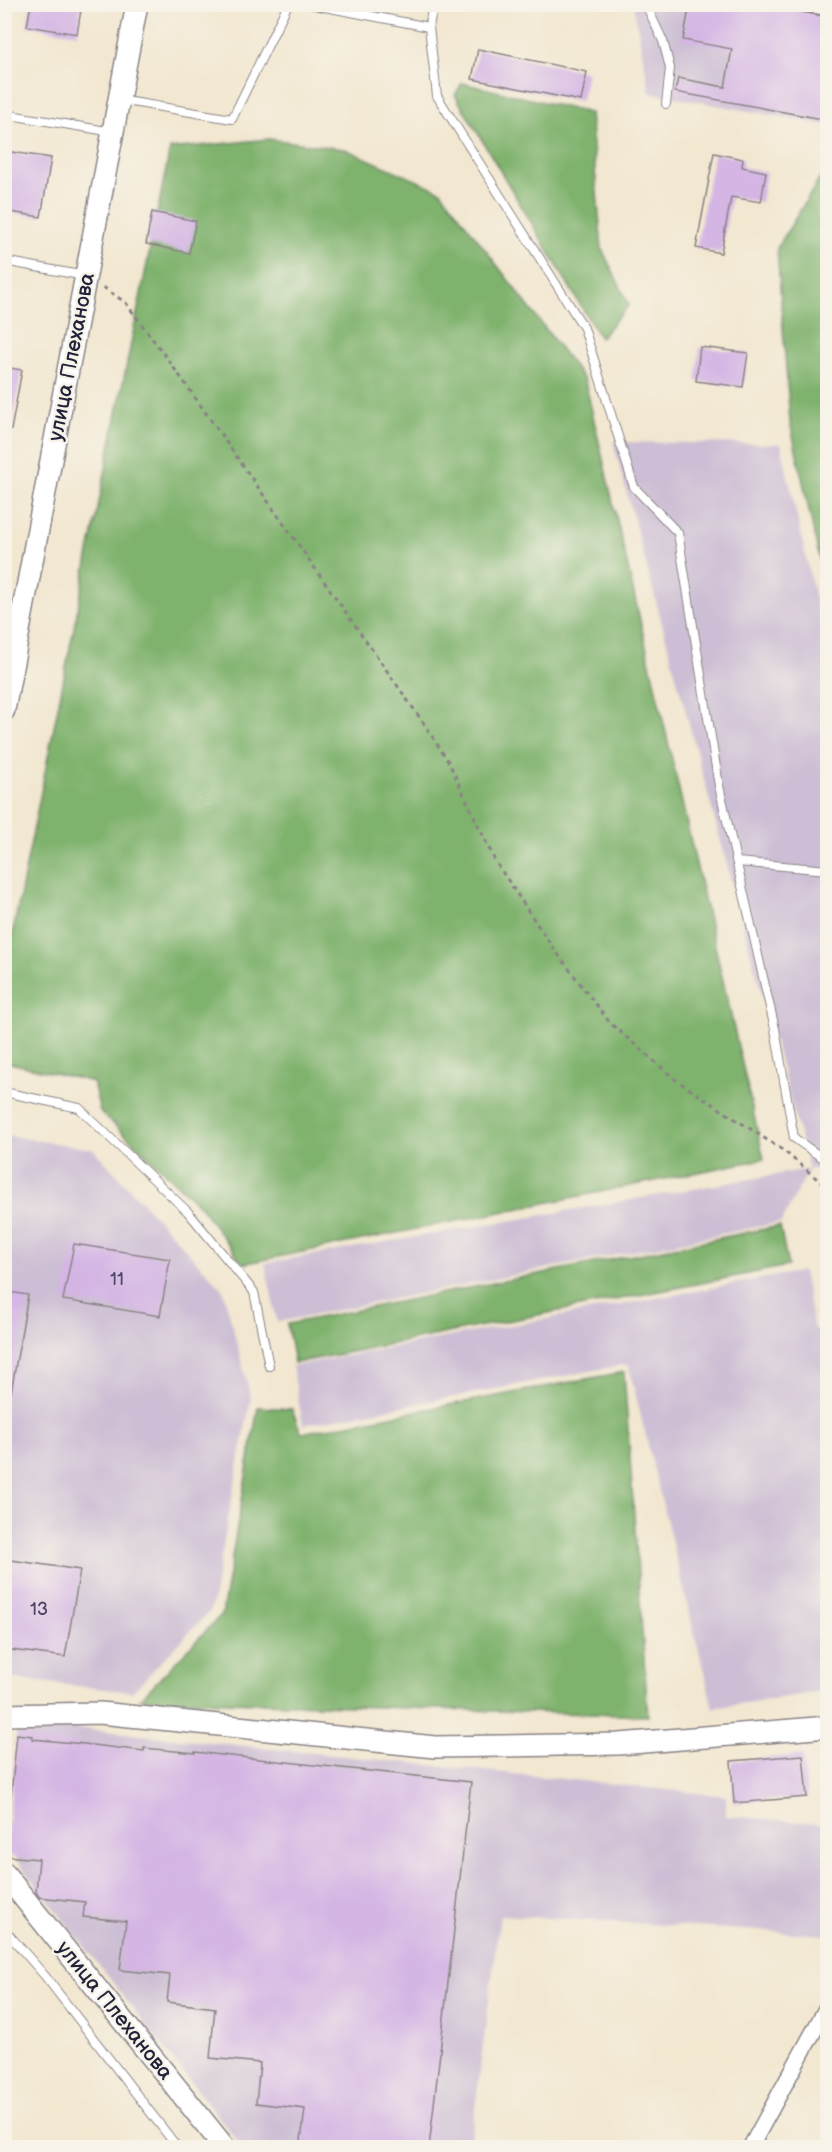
<svg xmlns="http://www.w3.org/2000/svg" width="832" height="2152" viewBox="0 0 832 2152" font-family="'Balsamiq Sans',sans-serif">
  <rect width="100%" height="100%" fill="#f7f3e8"/>
  <filter id="ink" filterUnits="userSpaceOnUse"><feTurbulence type="fractalNoise" baseFrequency=".0167" numOctaves="2"/><feDisplacementMap in="SourceGraphic" scale="12" xChannelSelector="R" yChannelSelector="G"/><feConvolveMatrix kernelMatrix="1 2 1 2 8 2 1 2 1" color-interpolation-filters="sRGB"/></filter>
  <filter id="wash" filterUnits="userSpaceOnUse"><feTurbulence type="fractalNoise" baseFrequency=".008" numOctaves="4" result="noise"/><feDisplacementMap in="SourceGraphic" scale="24" xChannelSelector="R" yChannelSelector="G"/><feGaussianBlur stdDeviation="1.35" result="paint"/><feColorMatrix in="noise" values="0 0 0 0 0 0 0 0 0 0 0 0 0 0 0 0 0 1.4 0 .05"/><feComposite in="paint" operator="in"/></filter>
  <g filter="url(#wash)">
    <rect width="100%" height="100%" fill="#f2e7d0"/>
    <g fill="#ccbed4">
      <path d="M633,4L827,5V125L650,93Z"/>
      <path d="M613,442L781,444L827,653V1169H809L782,1222L277,1322L265,1263L809,1169Z"/>
      <path d="M4,1135L93,1149L223,1290L251,1398L211,1610L132,1692L5,1678Z"/>
      <path d="M803,1271L814,1329L827,1331V1691L713,1708L628,1364L303,1425L292,1366Z"/>
      <path d="M17,1722L726,1796V1816L827,1824V1935L500,1915L470,2147H242L8,1849Z"/>
    </g>
    <g fill="#7fb26d" stroke="#506a54" stroke-width="1.5">
      <path d="M462,83L590,113L602,249L629,305L600,338L455,95Z"/>
      <path d="M269,139L345,149L441,191L585,381L764,1159L243,1264L199,1205L100,1111L93,1082L5,1062V971L170,149Z"/>
      <path d="M827,167V594L790,422L777,248Z"/>
      <path d="M780,1226L788,1266L294,1363L287,1324Z"/>
      <path d="M624,1372L648,1716L140,1699L222,1614L258,1407L292,1409L301,1433Z"/>
    </g>
    <g id="blocks">
      <g fill="#d4b5e4">
        <path d="M31,4H82L77,34L27,26Z"/>
        <path d="M690,4H760L828,17V120L675,92L678,78L725,87L732,49L683,40Z"/>
        <path d="M478,49L587,72L581,101L472,79Z"/>
        <path d="M4,151L51,158L41,217L4,211Z"/>
        <path d="M714,153L743,159L742,167L766,172L761,202L731,197L721,253L696,248Z"/>
        <path d="M152,212L196,221L189,253L146,244Z"/>
        <path d="M700,347L748,353L743,387L696,381Z"/>
        <path d="M4,367L22,370L11,430L4,429Z"/>
        <path d="M74,1244L170,1259L160,1316L63,1300Z"/>
        <path d="M4,1291L28,1295L11,1393L4,1392Z"/>
        <path d="M4,1559L80,1570L65,1657L4,1649Z"/>
        <path d="M17,1734L32,1736V1739L84,1744L144,1751V1748L195,1753V1752L471,1782L429,2148H300L305,2109L256,2103L260,2063L210,2058L215,2008L167,2002L170,1975L120,1970L126,1921L83,1917L85,1902L39,1897L36,1892L39,1859L5,1856Z"/>
        <path d="M803,1755L807,1797L734,1803L731,1761Z"/>
      </g>
    </g>
  </g>
  <g filter="url(#ink)">
    <use href="#blocks" fill-opacity="0" stroke="#8a8486" stroke-width="1.5"/>
    <g fill="none" stroke-linecap="round" stroke-linejoin="round">
      <defs>
        <g id="lane">
          <path d="M309,4L429,27L433,4"/>
          <path d="M790,4L828,11"/>
          <path d="M648,9L663,41L670,68L666,104"/>
          <path d="M429,27L437,96L584,328L634,487L678,533L719,786L775,1029L794,1138L828,1162"/>
          <path d="M120,100L232,119L288,4"/>
          <path d="M4,114L113,132"/>
          <path d="M4,261L85,276"/>
          <path d="M737,862L828,870"/>
          <path d="M4,1092L79,1108L188,1212L254,1292L269,1366"/>
          <path d="M4,1929L45,1976L178,2148"/>
          <path d="M4,2143L7,2148"/>
        </g>
        <path id="street" d="M750,2148L828,2005"/>
        <g id="secondary">
          <path d="M4,710L137,4"/>
          <path d="M4,1715L100,1713L435,1747L619,1744L828,1727"/>
          <path d="M4,1873L225,2148"/>
        </g>
      </defs>
      <use href="#lane" stroke="#8a8486" stroke-width="10"/>
      <use href="#street" stroke="#8a8486" stroke-width="18"/>
      <use href="#secondary" stroke="#8a8486" stroke-width="24"/>
      <path stroke="#8a8486" stroke-width="3" stroke-dasharray="4.5 4.5" stroke-linecap="butt" d="M103,287L126,303L182,379L425,725L449,763L495,861L551,945L610,1023L676,1080L784,1151L828,1188"/>
      <use href="#lane" stroke="#fff" stroke-width="8"/>
      <use href="#street" stroke="#fff" stroke-width="15"/>
      <use href="#secondary" stroke="#fff" stroke-width="21"/>
    </g>
  </g>
  <g text-anchor="middle" stroke-width="5" stroke-linejoin="round" paint-order="stroke">
    <g font-size="18" fill="#4e4765">
      <text x="117" y="1285">11</text>
      <text x="39" y="1615">13</text>
    </g>
    <g font-size="21" fill="#22223b" stroke="#f7f3e8">
      <text transform="translate(71 357) rotate(-79)" y="7">улица Плеханова</text>
      <text transform="translate(115 2010) rotate(51)" y="7">улица Плеханова</text>
    </g>
  </g>
  <rect width="832" height="2152" fill="none" stroke="#f7f3e8" stroke-width="24"/>
</svg>
